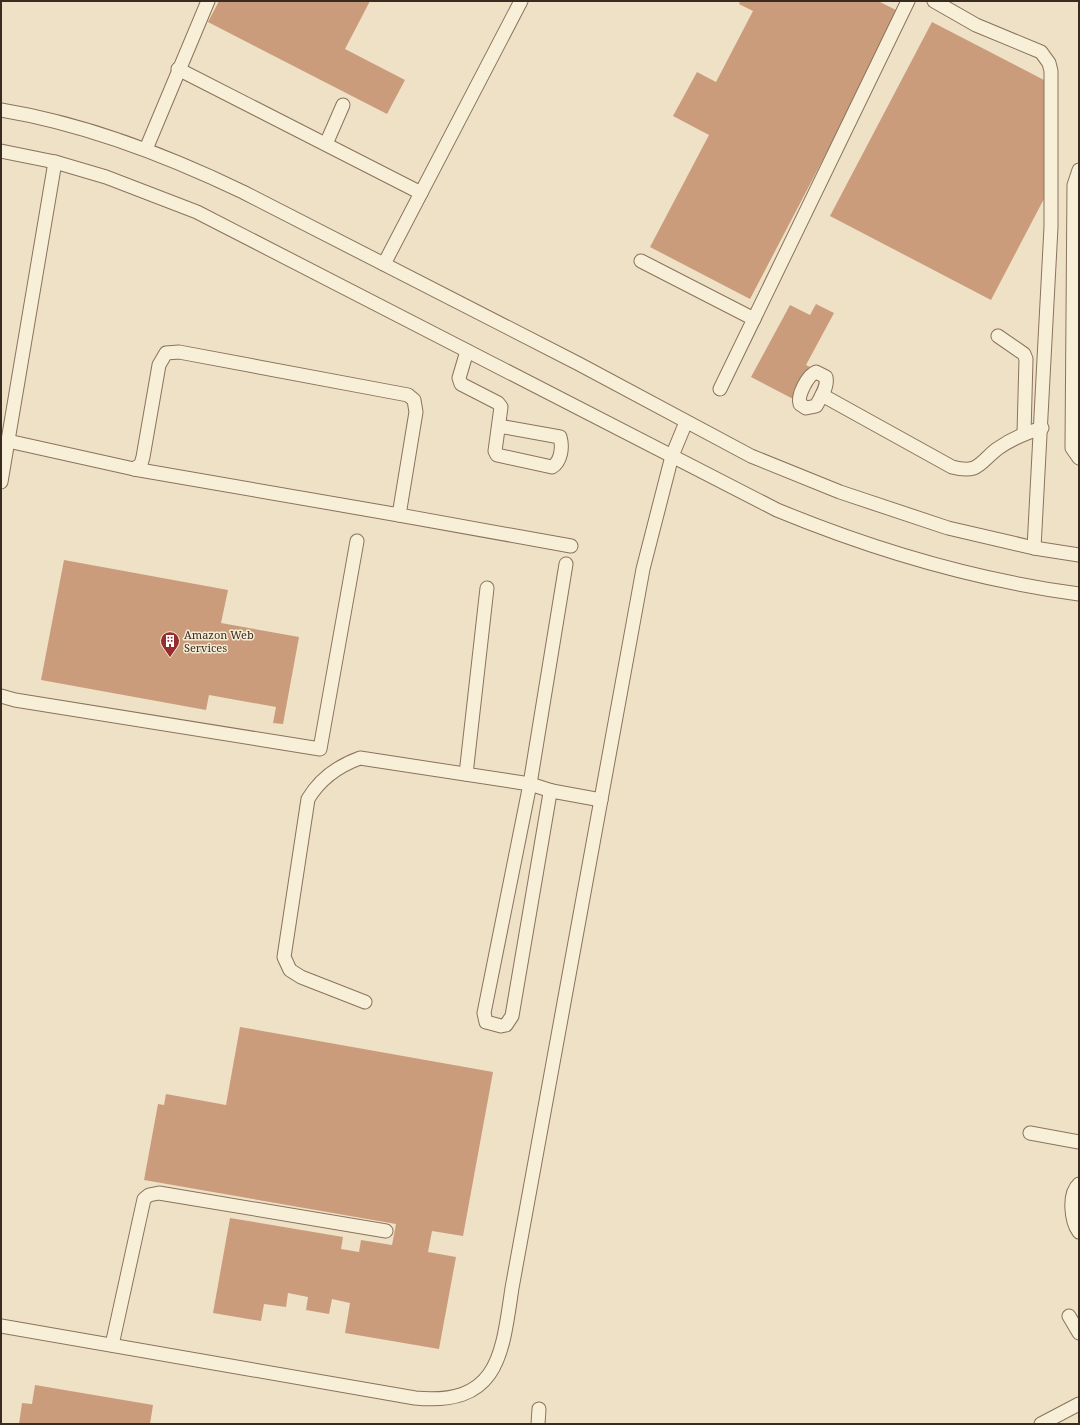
<svg xmlns="http://www.w3.org/2000/svg" width="1080" height="1425" viewBox="0 0 1080 1425" font-family="'Noto Serif',serif">
  <rect width="100%" height="100%" fill="#eee1c6"/>
  <g fill="#cb9c7c">
    <path d="M219,1H370L345,49L405,80L387,114L208,22Z"/>
    <path d="M740,1H878L900,12L750,299L650,247L709,135L673,116L697,72L716,82L753,11L739,4Z"/>
    <path d="M932,22L1046,81V195L991,300L830,216Z"/>
    <path d="M816,304L834,313L806,365L812,368L795,400L751,377L790,305L810,315Z"/>
    <path d="M64,560L228,590L221,623L299,637L283,724L273,723L276,707L209,695L206,710L41,680Z"/>
    <path d="M240,1027L493,1072L463,1236L432,1231L428,1252L456,1257L439,1349L345,1333L350,1303L332,1299L329,1314L306,1310L308,1297L288,1293L286,1307L264,1304L261,1321L213,1313L230,1218L343,1237L341,1249L359,1252L361,1240L392,1245L396,1224L144,1180L158,1104L164,1105L166,1094L226,1105Z"/>
    <path d="M35,1385L153,1405L150,1424H19L22,1403L32,1404Z"/>
  </g>
  <g fill="none" stroke-linecap="round" stroke-linejoin="round">
    <defs>
      <g id="minor">
        <path d="M934,1L976,25L1041,52L1049,63L1051,71V227L1034,548"/>
        <path d="M178,69L421,193"/>
        <path d="M1,110C86,124 166,155 243,192L579,364L751,456L840,492L948,528L1034,548L1079,555"/>
        <path d="M326,144L343,105"/>
        <path d="M146,149L208,1"/>
        <path d="M1,151L55,162L106,177L197,212L777,510C874,550 975,580 1079,594"/>
        <path d="M1079,170L1074,185L1072,448L1079,458"/>
        <path d="M641,261L754,319"/>
        <path d="M384,264L521,1"/>
        <path d="M998,336L1024,354L1026,359L1024,433"/>
        <path d="M467,351L459,378L461,384L498,403L501,407L495,451L497,455L552,467C561,462 563,447 560,437L499,426"/>
        <path d="M816,372L826,377C828,387 821,397 816,406L806,408L800,404C797,395 808,375 816,372Z"/>
        <path d="M720,389L908,1"/>
        <path d="M822,395L952,467C979,474 979,463 997,449C1011,439 1025,433 1042,428"/>
        <path d="M8,441L134,469L141,464L143,457L159,365L166,353L179,352L408,395L414,400L416,412L399,515L571,546"/>
        <path d="M134,469L399,515"/>
        <path d="M1,482L55,162"/>
        <path d="M566,564L530,784L484,1013L486,1022L501,1026L506,1025L512,1016L550,793L552,791L601,800"/>
        <path d="M1,696L15,700L320,749L357,541"/>
        <path d="M466,774L487,588"/>
        <path d="M365,1002L301,977L290,970L284,957L308,799C320,779 338,766 360,758L530,784L552,791"/>
        <path d="M1030,1133L1079,1142"/>
        <path d="M1079,1184C1068,1194 1071,1221 1079,1232"/>
        <path d="M1069,1316L1079,1333"/>
        <path d="M1,1326L415,1398C499,1406 502,1355 512,1288L643,569L672,456L686,422"/>
        <path d="M112,1345L144,1199L149,1195L159,1193L386,1231"/>
        <path d="M538,1424L539,1409"/>
        <path d="M1041,1424L1079,1404"/>
      </g>
    </defs>
    <use href="#minor" stroke="#89735c" stroke-width="15"/>
    <use href="#minor" stroke="#f8efd9" stroke-width="13"/>
  </g>
  <defs>
    <symbol id="building-pin" viewBox="-11 -11 22 30"><path d="M0 17L-7.5 6A9.5 9.5 0 1 1 7.5 6Z" fill="#972c2e" stroke="#f5ecd5"/><path d="M-4-6H4V6H1V3H-1V6H-4ZM-2.5-4.3h1.7v1.8h-1.7ZM.8-4.3h1.7v1.8H.8ZM-2.5-1h1.7V.8h-1.7ZM.8-1h1.7V.8H.8Z" fill="#fff"/></symbol>
  </defs>
  <g fill-rule="evenodd">
    <use href="#building-pin" x="159" y="630" width="22" height="30"/>
  </g>
  <g text-anchor="middle" stroke-width="3" stroke-linejoin="round" paint-order="stroke">
    <g font-size="11" fill="#392b1f" stroke="#f5ecd5" text-anchor="start">
      <text x="184" y="639">Amazon Web<tspan x="184" dy="13">Services</tspan></text>
    </g>
  </g>
  <rect width="1080" height="1425" fill="none" stroke="#392b1f" stroke-width="4"/>
</svg>
